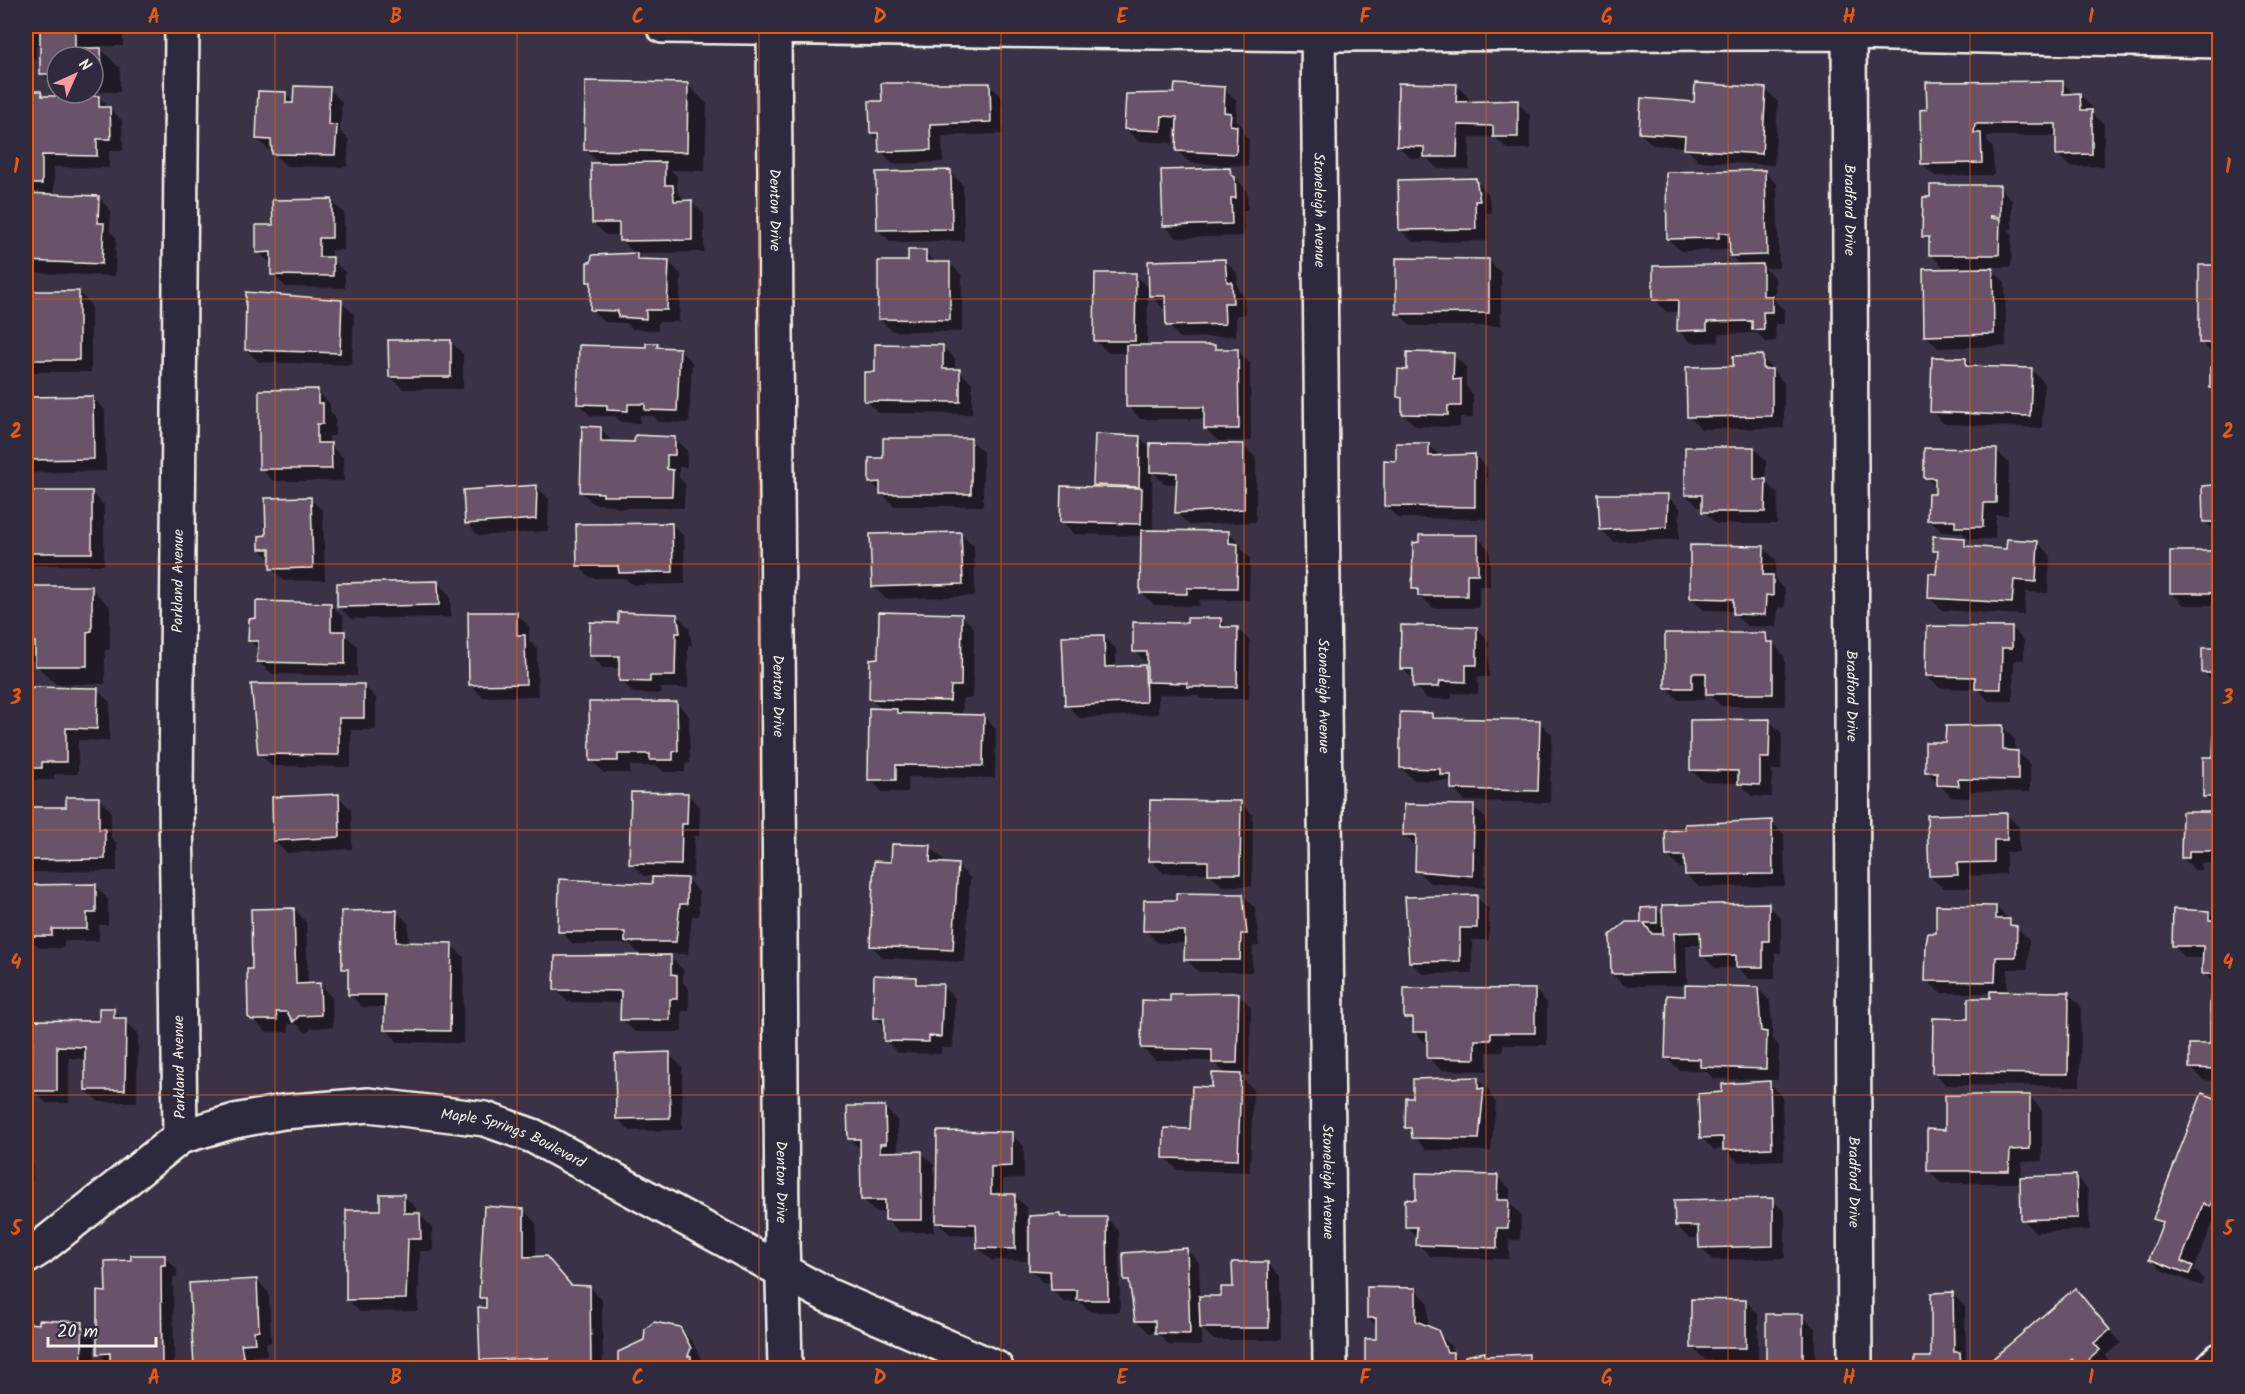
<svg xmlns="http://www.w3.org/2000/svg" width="2245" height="1394" viewBox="0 0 2245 1394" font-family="Kalam,sans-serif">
  <rect width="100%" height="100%" fill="#3b3246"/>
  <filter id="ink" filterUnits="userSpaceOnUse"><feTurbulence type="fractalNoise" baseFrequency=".0167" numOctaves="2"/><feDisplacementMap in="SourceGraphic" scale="12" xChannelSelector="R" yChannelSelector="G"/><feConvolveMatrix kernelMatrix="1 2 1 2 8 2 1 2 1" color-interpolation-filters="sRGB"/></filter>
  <g filter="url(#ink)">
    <g fill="#0007">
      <path d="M26,26H123V46H93V49H101L120,68V92H93V57H57V89L42,73V46H36V59H26Z"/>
      <path d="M2062,82L2075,95H2080L2092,107V113L2104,124V166L2070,167L2057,154V136H1987V141L1993,148L1994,175L1935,176L1922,164V111Z"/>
      <path d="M688,85L707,104L705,171L670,170L677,176V191L686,202H691L704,214V252L635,253L642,260L668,261L681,274L679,322H658V331L632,329L626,323L604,322L592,310L593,286L588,282L635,254L621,240L620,235H606L593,223L601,165L586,150Z"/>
      <path d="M989,85L1002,97L1003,134L942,136L943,162L893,164L881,151L880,142L871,133L883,102Z"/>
      <path d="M1456,85L1469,98L1468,103L1517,102L1530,115V149H1507L1495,137H1470L1469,169H1438L1428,159L1411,158L1398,146Z"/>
      <path d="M329,89L342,102L340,131L349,140L347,167L286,166L273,152L270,151L257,139L285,93L295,103Z"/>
      <path d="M1224,89L1237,101L1236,120L1243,127V133L1249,140L1248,166L1190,163L1177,150L1178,128H1174L1173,143L1138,141L1125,128L1176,94Z"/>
      <path d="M1765,89L1778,102L1774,165L1698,161L1685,147L1653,145L1640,133L1695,103Z"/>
      <path d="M26,93H41L45,97H99L122,121L123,151H109V168L54,167V196L99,198L111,211L110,232L116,237L115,276L34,273L26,265Z"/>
      <path d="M1229,170L1247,191L1248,210H1243L1244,236L1177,238L1165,226Z"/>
      <path d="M950,172L963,185L964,241L891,242L878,230Z"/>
      <path d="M1764,172L1777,184L1779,268H1765L1775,278V301L1784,310V324H1775L1776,341L1766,342L1757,333L1719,334V342L1691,343L1678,330L1679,312H1667L1654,299L1741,266L1731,256V250L1681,251L1668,239Z"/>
      <path d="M1475,180L1488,193L1492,213H1487L1488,241L1413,242L1400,230Z"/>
      <path d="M2000,187L2012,200V229H2007L2012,233L2011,267H1990L2005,282L2006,346L1938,348L1926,335L1983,270V267H1943L1930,254V243L1924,236Z"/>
      <path d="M331,201L344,213V250H331V259L345,272V288L286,287L273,275V265L258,252L274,227Z"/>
      <path d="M925,252L937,264L950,263L962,276V332L892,331L879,319L909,263Z"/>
      <path d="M1488,260L1501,273V326H1411L1398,313Z"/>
      <path d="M1225,261L1237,273L1238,290L1244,296L1245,315H1236V336L1180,338L1168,325L1167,308H1163L1148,293L1147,347H1215L1219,351H1238L1250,363L1251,441H1218L1205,428V419H1140L1128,406L1127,353H1108L1095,340L1135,275L1150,289Z"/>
      <path d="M2220,267V355H2213L2201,342Z"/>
      <path d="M26,292H79L91,305V372H26Z"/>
      <path d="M341,302L354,314L352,365L259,362L246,350Z"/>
      <path d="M450,341L463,354V389H403L390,376Z"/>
      <path d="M657,345L661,348L679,349L692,362L689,423L659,422L653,416L640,415V423L621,422L615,416H591L578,403L647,349Z"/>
      <path d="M942,346L955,359V371H959L972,383V414L878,413L866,400L876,374Z"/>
      <path d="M1453,355L1466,367V386L1473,394V418H1460V427L1416,426L1403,414V401L1399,397L1408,371Z"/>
      <path d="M1762,357L1784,383V428L1701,429L1688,416L1734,368Z"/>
      <path d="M1966,360L1973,367L2031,369L2044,382L2042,428L1944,424L1932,411Z"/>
      <path d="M2220,369V396L2212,388Z"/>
      <path d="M317,391L330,404V411L335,417V436H329V445L343,457L344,481H273L260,468Z"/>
      <path d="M92,397L105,410L106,471L27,473L26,398Z"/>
      <path d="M600,428L613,443L635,444L675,439L687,451V467H679V478L685,484L684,508H617L613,505L594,504L581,492Z"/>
      <path d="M1140,437L1152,450L1243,445L1256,458V522L1189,525L1176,512L1178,484H1164L1152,471L1153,531L1229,532L1241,545V549L1250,558L1249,600H1199V606L1154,605L1141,592L1142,536L1074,534L1062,521L1098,488L1095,485Z"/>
      <path d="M970,440L983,452V506H894L871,482L885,459Z"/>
      <path d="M1428,444L1441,457L1474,455L1487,468V519L1398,518L1385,505L1398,462Z"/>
      <path d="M1754,448L1766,461V482L1778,494L1777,524H1716L1704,511V507H1699L1686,495Z"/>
      <path d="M1996,450L2009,463L2008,515H1996L1995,539H1969L1962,532H1942L1929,519L1937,495V488L1926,477Z"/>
      <path d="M2220,465V534H2217L2205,521L2216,486Z"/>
      <path d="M536,486L549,499L548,531L479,536L467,523Z"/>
      <path d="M26,493H92L104,505V565H32L26,559Z"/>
      <path d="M1667,496L1680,508L1679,539L1614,542L1601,530Z"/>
      <path d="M310,499L323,511L325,580L284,581L272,568V560L260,549L268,537Z"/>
      <path d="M672,524L684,537L685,584L633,585L625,578H591L578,566Z"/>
      <path d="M961,533L974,546L975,596L886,599L873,586Z"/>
      <path d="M1477,537L1490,550V586H1479V608H1433L1414,589Z"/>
      <path d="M1964,540L1972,548L2007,550L2037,542L2050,555L2048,593L2026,592L2024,615L1942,610L1929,597L1938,576L1939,555L1934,550Z"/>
      <path d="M1763,547L1776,560L1775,580L1785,590V608L1778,607L1777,627L1747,626L1734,614V611L1704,610L1691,598Z"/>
      <path d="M2220,553V605H2184L2171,592Z"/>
      <path d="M437,582L450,595L451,617L351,619L338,606Z"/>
      <path d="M26,588H91L110,607V650H105V684H56L37,666V661H26Z"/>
      <path d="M330,604L343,617V633L357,646V676L272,674L259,662V650L250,641Z"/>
      <path d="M516,613L529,626V641L537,649L538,696L483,697L470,684Z"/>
      <path d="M677,615L689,628L692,645H688V688H661L662,694L633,693L621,680V668H603L591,655L620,625Z"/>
      <path d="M961,615L974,628L973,698H963L962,713L898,712L901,715L983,716L996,729L995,778L908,777V792H882L870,779L882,710L871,699L879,660Z"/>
      <path d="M1220,620L1229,628H1237L1250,641L1249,699H1201L1197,695L1158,694V714L1079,718L1067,705L1103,636L1116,649V668L1145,666L1148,670L1147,664L1135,651L1188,625Z"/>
      <path d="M1477,628L1489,641V677H1478V694L1452,693V699H1427L1415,686V681L1402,668Z"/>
      <path d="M2012,628L2024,641V660H2014L2013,701H1989L1977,689L1940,688L1927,676Z"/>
      <path d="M1666,635H1766L1785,657V706H1721L1708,693V685H1704V700H1679L1666,687Z"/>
      <path d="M2220,650V685H2216L2203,672Z"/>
      <path d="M364,686L376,698V730H351V767L272,766L259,753Z"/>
      <path d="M26,689L97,690L110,702L109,741L78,740V774H54V780H33L26,774Z"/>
      <path d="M677,703L689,716L690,763L685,764V772H664L657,766H630V773H604L591,760Z"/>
      <path d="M1431,715L1436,720L1539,722L1552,734L1550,803L1465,801L1453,789V785L1448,781L1414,780L1401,768Z"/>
      <path d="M1769,721L1782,733L1781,770H1772V797L1752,796L1739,783L1704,782L1691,770Z"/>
      <path d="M2003,727L2015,740V752H2018L2030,765V792L1970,791V798L1951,797L1927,771L1947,743Z"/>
      <path d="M2220,737V809H2217L2205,797Z"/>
      <path d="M687,794L700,807L699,836H694L693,877H685L699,892V916H692L688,954H639L630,944H573L560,931L654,886L653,876H644L631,863Z"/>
      <path d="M338,796L351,809L352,849L287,853L274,841Z"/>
      <path d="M98,798L111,811V837L117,843V871L33,872L26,864V809H67Z"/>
      <path d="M1240,802L1253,815L1252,886H1222L1209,873H1163L1151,860Z"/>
      <path d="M1473,806L1486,819L1485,888L1430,883L1417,871V847L1405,835Z"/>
      <path d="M2006,814L2019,827V852H2006V874L1969,876L1970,888H1943L1930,876Z"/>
      <path d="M2220,814V863H2201V870H2195L2182,858Z"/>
      <path d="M1771,822L1784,834L1785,886L1699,887L1686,875V868H1680L1667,855L1687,832Z"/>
      <path d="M930,847L943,859V865H957L970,878L965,962L884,958L871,945L893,864Z"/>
      <path d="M26,886H95L108,899V925H99V941H64V948H40L27,935L26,931Z"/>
      <path d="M1243,895L1255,908L1259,946H1253L1252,972H1199L1186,959V943H1158L1145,930L1177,902Z"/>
      <path d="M1476,897L1489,909V940H1472V973L1423,974L1410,961Z"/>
      <path d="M1768,905L1781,918V953H1775V979H1750L1738,968H1715L1702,955V945H1686L1687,986L1757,988L1770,1001L1773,1039L1779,1046L1778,1080L1714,1079L1706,1071L1679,1070L1667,1058L1686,997L1687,985L1625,986L1612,974L1643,923L1656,909L1664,917Z"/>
      <path d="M1996,907L2029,940L2028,969H2008L2007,993H2068L2081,1006L2080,1086L1946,1085L1934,1072L1969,1020L1991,999L1992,993H1940L1927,980L1938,934Z"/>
      <path d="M294,909L306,922L308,985H320L332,998L333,1027L312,1028L306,1033L297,1024H288L289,1032H266L249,1016L253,970Z"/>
      <path d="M396,911L409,924L408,944L451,945L464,957L463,1043L398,1042L386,1029V1007H362L350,994L349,974L344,968Z"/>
      <path d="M2208,912L2220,921V986H2216L2204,973V958H2186L2173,945Z"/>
      <path d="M667,954L683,969V982L689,989V1011H682V1032H635L622,1020V1003L568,1002L556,990L667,957Z"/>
      <path d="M915,978L922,985L942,986L955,998L953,1048H941V1054L898,1053L885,1040L886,1028L875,1017Z"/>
      <path d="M1535,990L1547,1003V1045H1503V1052H1487V1071L1441,1070L1428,1057L1427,1044L1414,1032V1026L1406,1017Z"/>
      <path d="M1238,994L1251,1007L1249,1075H1239L1253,1089L1250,1172L1177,1170L1165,1157L1191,1130L1213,1089L1227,1075L1213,1061L1155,1060L1142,1048Z"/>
      <path d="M2220,999V1081L2203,1080L2191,1067L2211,1045Z"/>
      <path d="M113,1010L138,1033L137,1102H99L86,1090L87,1059L69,1058V1103H46L34,1090V1022L100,1023Z"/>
      <path d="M669,1054L682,1067V1130L630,1131L618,1119Z"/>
      <path d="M1477,1078L1490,1091V1096L1496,1102L1491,1151L1426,1150L1406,1127L1414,1100Z"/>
      <path d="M1769,1083L1782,1096L1784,1160L1738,1162L1725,1149L1714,1150L1701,1137L1724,1094Z"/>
      <path d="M26,1086L31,1091L33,1181H26Z"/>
      <path d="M2030,1097L2042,1110V1161L2022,1162L2021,1178L2076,1177L2088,1190L2090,1230L2035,1232L2023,1219L2022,1183H1941L1928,1170L1947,1131Z"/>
      <path d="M2220,1101V1217L2216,1215L2194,1270L2204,1279L2202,1286L2163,1271L2151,1259L2163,1226L2155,1218Z"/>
      <path d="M884,1107L897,1120L898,1153H921L934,1165V1232H899L887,1220V1212H875L863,1199L862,1151L849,1138Z"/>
      <path d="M1011,1134L1024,1146V1178L1003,1179V1196H1014L1027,1208V1261L991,1260L978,1248V1236L951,1235L938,1223Z"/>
      <path d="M1498,1177L1510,1189V1203L1521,1214L1520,1240H1509V1259L1431,1257L1418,1244V1238L1406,1226L1417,1202Z"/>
      <path d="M403,1195L416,1208V1215H420L432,1227L433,1251H420L418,1311L360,1312L347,1299L381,1211Z"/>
      <path d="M1772,1199L1785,1212V1258L1713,1260L1700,1247V1238H1689L1676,1226Z"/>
      <path d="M523,1210L536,1223V1258L572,1287H590L602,1300L603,1368H491L481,1359L488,1304L480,1297Z"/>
      <path d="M1061,1215L1064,1219L1106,1218L1119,1231L1120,1312H1091L1080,1302H1065L1052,1290V1283L1043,1282L1031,1270Z"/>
      <path d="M1186,1250L1199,1262L1200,1298H1222L1267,1263L1280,1276L1281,1340H1214L1201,1328L1202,1346L1169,1345L1158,1333H1149L1137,1321L1131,1285L1126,1279Z"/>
      <path d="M164,1256L177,1269V1277H173L174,1368H112V1366L99,1353L107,1293L133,1262Z"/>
      <path d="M257,1280L269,1293L271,1342L266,1343L267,1355L253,1356L255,1368H199L196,1365Z"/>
      <path d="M1415,1289L1428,1302V1328L1437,1332L1450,1345L1455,1356L1467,1368L1484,1354L1487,1357L1528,1356L1541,1368H1366L1367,1340L1377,1341V1327L1368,1318Z"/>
      <path d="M2075,1290L2121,1343L2105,1356L2111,1363L2105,1368H1984Z"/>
      <path d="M1953,1294L1965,1307L1966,1359L1972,1368H1917V1358H1933Z"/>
      <path d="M1746,1301L1758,1314V1360H1705L1692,1347Z"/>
      <path d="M1768,1316H1802L1815,1328V1368H1768Z"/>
      <path d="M26,1324H82L95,1336L94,1368H26Z"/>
      <path d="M679,1328L692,1341L702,1361V1368H620V1353Z"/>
    </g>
    <g fill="#695369" stroke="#f4f1e8" stroke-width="1.5">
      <path d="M26,26H105V28L75,27V48H101L102,73H93V57H57V74H40V27L26,28Z"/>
      <path d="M585,81L688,83L687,152L584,150Z"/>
      <path d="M2063,81V94L2080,93L2081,110H2092V154L2056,155V124H1975L1974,133H1981L1982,163L1921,164L1920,110L1927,109L1926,82Z"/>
      <path d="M881,83H990L991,122L930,124L931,150L879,152L878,133H870L869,101H882Z"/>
      <path d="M1398,83L1457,84L1456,102L1518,100V137H1493V126L1458,125L1457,157H1424V147L1397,146Z"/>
      <path d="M1695,83L1766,88L1762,154L1684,149L1685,136L1639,133L1641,98L1694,102Z"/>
      <path d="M1175,84L1225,87L1224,112L1231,113L1230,125L1237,126L1236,154L1176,151L1177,117L1162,116L1161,131L1124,129L1126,94L1174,93Z"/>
      <path d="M294,86L330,87L328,124L337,126L335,155L272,154L271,140L256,139L258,91L286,92V103H293Z"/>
      <path d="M26,91H41L42,96H99V107H110L111,139H97V156L42,155V184H26Z"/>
      <path d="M665,162V185H673L674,201L692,200V240L619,241V223H592L591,163Z"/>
      <path d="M1230,168L1231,175L1235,177L1236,198H1231L1232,224L1163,226L1161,170Z"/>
      <path d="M951,170L952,229L877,230L876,172Z"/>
      <path d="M1765,170L1767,255L1730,256L1729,233H1719V238L1667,239L1666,172Z"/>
      <path d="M1476,178L1480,201H1475L1476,229L1399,230L1398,180Z"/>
      <path d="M1930,185H2000V217L1990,216L1991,218L2000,219L1999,255H1929V237H1922L1923,197H1930Z"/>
      <path d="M26,193L99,196L98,223H104L102,264L26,261Z"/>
      <path d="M332,199V238H319V257H333V276L271,275V252L256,253V225H273L272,200Z"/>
      <path d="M908,250H926V262H950V320L878,319V261H908Z"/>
      <path d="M637,253V259L669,260L667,310H646V319L618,317V311L590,310L591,282H587V262H591L592,255Z"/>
      <path d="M1396,258L1489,259V313L1396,314Z"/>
      <path d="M1225,259L1227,282H1232L1233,303H1224L1225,324L1166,326L1165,296H1149L1148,261Z"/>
      <path d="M1763,264V296H1772V312H1763L1764,329L1752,330V321L1707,322V330L1677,331L1678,300H1653V266Z"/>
      <rect x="2199" y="265" width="21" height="78"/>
      <path d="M1993,268L1994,334L1924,336L1923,269Z"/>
      <path d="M1095,273H1136L1135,341H1094Z"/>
      <rect x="26" y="291" width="53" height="69"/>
      <path d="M246,292L342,300L340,353L245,350Z"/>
      <path d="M388,340H451V377H389Z"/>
      <path d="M646,343H658L657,347L680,348L677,411L645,410V404H628V411L607,410V405L577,404L579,345L646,347Z"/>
      <path d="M875,344L943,345V369H960V402L864,401V372H875Z"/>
      <path d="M1126,345H1215V349H1238L1239,429H1204V407H1126Z"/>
      <path d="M1407,352L1454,353L1453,380L1461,379V406H1448V415L1402,414V398L1397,397L1398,369L1407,370Z"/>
      <path d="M1763,355V369H1772V416L1687,417L1686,367L1733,366V356Z"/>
      <path d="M1932,357L1966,358V366L2032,368L2030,416L1930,412Z"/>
      <rect x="2210" y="367" width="10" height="21"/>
      <path d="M318,389V403H323V424H317V443H331L332,469H259V390Z"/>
      <path d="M93,396L94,459L26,460V397Z"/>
      <path d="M582,426L601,427V441L634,442L635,435L675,437V455H667V469L673,470L672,496H603V493L580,492Z"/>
      <path d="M1095,434L1140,436L1139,487L1093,485Z"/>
      <path d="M883,438H971V494H880V482L869,483V458H883Z"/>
      <path d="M1150,443L1244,444V509L1175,513L1177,473L1150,472Z"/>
      <path d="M1396,443H1429V456L1475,454V507L1384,506V460L1396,461Z"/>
      <path d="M1685,447H1754V479H1766L1765,512H1702V495H1685Z"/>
      <path d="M1924,448L1997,449L1996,503H1984L1983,527H1955V520H1927L1928,494H1935V478H1924Z"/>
      <path d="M2220,463V522H2203L2202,486L2214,485L2213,464Z"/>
      <path d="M537,485L536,519L465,524L463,490Z"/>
      <path d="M1061,486L1142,488L1141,524L1060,522Z"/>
      <rect x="26" y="491" width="66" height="62"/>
      <path d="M1598,494H1668L1667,527L1600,530Z"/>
      <path d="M311,497L313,568L270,569V549H259V536L266,535L265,498Z"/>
      <path d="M672,523L673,572L619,573L618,566H577L576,524Z"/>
      <path d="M1141,530L1229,531V543L1238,544L1237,588H1187V594L1140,593Z"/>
      <path d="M961,532L963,584L872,587L870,534Z"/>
      <path d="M1419,535H1478V574H1467V596H1418V589H1412L1413,543L1419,542Z"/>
      <path d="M1933,536L1965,538V546L2006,549L2007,539L2038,541L2036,582L2014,580L2012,603L1928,598L1929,573L1936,574L1938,551H1933Z"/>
      <path d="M1690,545L1764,546L1763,575H1773V596L1766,595L1765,615L1733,614V599L1690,598Z"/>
      <rect x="2170" y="551" width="50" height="42"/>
      <path d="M438,581L439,605L337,607V583Z"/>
      <path d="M26,586H92V631L87,632V666H35V642H26Z"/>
      <path d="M256,601L331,603V631H345V664L257,662L258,641H248L249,619L256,618Z"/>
      <path d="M468,612H517V635H525L526,684L469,685Z"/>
      <path d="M618,612L677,614L680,633H676L675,676H650V682L619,681V656H589L590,622L618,623Z"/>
      <path d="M879,612L962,614L961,686H951L950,701L869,699L870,659L878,658Z"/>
      <path d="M1187,618H1221V627H1238L1237,687H1187V683L1147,682V652H1133V622L1187,623Z"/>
      <path d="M1401,625L1477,627V665H1466V682L1440,681L1439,687H1413V669H1400Z"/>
      <path d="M1927,626L2012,627V648H2002L2001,689H1975V677L1926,676Z"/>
      <path d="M1665,633H1766L1767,642H1773V694H1706V673H1692V688H1665Z"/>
      <path d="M1104,635L1105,667L1145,665L1146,702L1065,706L1062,636Z"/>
      <rect x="2202" y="648" width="18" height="25"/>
      <path d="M251,684H364V718H339V755L258,754Z"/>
      <path d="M26,687L98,688L97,729L66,728V762H42V768H26Z"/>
      <path d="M589,702H677L678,751L673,752V760H650V754H618V761H590Z"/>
      <path d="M869,708L897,709V713L984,715L983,766L896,765V780H868Z"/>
      <path d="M1400,712L1432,713V718L1540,720L1538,791L1451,789V775H1440V769L1400,768Z"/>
      <path d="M1770,719L1769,758H1760V785L1738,784V771L1690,770V720Z"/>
      <path d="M2003,725V750L2018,751V780L1958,779L1959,786L1937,785V772H1925V742H1945L1946,726Z"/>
      <path d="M2214,735H2220V797H2203V757H2213Z"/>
      <path d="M631,792L688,793L687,824H682L681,865L629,864Z"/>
      <path d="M339,794L340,837L273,841L272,797Z"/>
      <path d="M66,797H99V829H105V859L26,860V807H66Z"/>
      <path d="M1150,800L1241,801L1240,874H1208V861H1149Z"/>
      <path d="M1404,804L1474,805L1473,876L1415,871L1416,835H1403Z"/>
      <path d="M2182,812H2220V851H2189V858H2181Z"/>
      <path d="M2007,813V840H1994V862L1957,863L1958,875L1929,876L1927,815Z"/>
      <path d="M1772,820L1773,874L1685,875L1684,856H1666L1665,831L1685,830V824Z"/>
      <path d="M892,844L931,845L930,862L958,864L953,950L870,946L874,861L891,862Z"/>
      <path d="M652,877L687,878V904H680L676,942H625V932H558L559,879L652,884Z"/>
      <path d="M96,884V913H87V929H52V936H26V885Z"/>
      <path d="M1176,893L1243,894L1247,934H1241L1240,960H1184L1185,931H1143L1144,900H1176Z"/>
      <path d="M1477,895V928H1460V961L1409,962L1405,897Z"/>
      <path d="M1769,903V941H1763V967H1736V955L1701,956L1700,932L1674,933L1675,973L1611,974L1610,935L1626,922H1641V908L1657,907V923H1644L1652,934H1663L1662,905Z"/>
      <path d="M1936,905L1996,906V919H2010V925L2017,926L2016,957H1996L1995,982L1925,981L1926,944L1928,933H1936Z"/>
      <path d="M294,908L296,984L320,983L321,1015L299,1016L293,1022L287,1012H276L277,1020H252L248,1017L247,969H252L251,909Z"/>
      <path d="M2173,909L2209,911V920H2220V974H2202L2203,946H2172Z"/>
      <path d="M397,910L396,942L452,943L450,1031L384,1030L385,995H348V969H342L341,911Z"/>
      <path d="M671,955V974L677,975V999H670V1020H620L621,991L554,990L555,956Z"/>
      <path d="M874,975L916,977V984H943L941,1037L929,1036V1042L884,1041V1018H873Z"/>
      <path d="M1685,985L1758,987L1761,1031L1767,1032L1766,1069L1700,1067V1059L1665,1058L1667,995L1685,996Z"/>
      <path d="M1404,988L1535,989V1033H1491V1040H1475V1059L1427,1058V1032H1413V1018H1404Z"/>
      <path d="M1990,991L2069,992L2068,1074L1932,1073L1933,1018L1968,1019V998H1990Z"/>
      <path d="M1239,993L1237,1063H1212V1050L1141,1048L1142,1000L1170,1001V994Z"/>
      <path d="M2210,997H2220V1069L2189,1068V1044H2210Z"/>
      <path d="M99,1008H114V1018H126L125,1090H85V1047L57,1046V1091H32L33,1020L99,1021Z"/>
      <path d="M670,1052V1118L616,1119L615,1054Z"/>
      <path d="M1212,1073L1241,1074L1238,1160L1163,1158L1164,1128L1190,1129L1192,1086L1212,1087Z"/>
      <path d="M1478,1077V1089L1484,1088L1479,1139L1412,1138L1411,1128H1405L1406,1098H1413V1079Z"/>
      <path d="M1770,1081L1772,1148L1723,1150V1137L1700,1138L1698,1094L1722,1092V1084Z"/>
      <path d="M2202,1093L2220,1100V1184L2210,1206L2203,1204L2181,1261L2193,1266L2189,1274L2149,1259L2163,1222L2153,1219Z"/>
      <path d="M1945,1095H2030V1149L2010,1150L2009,1171H1927V1129L1945,1130Z"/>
      <path d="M847,1106H885L886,1144H880V1152L922,1151V1220H885V1200H861L860,1139H848Z"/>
      <path d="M937,1131L1012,1132V1166L991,1167V1194H1015V1249L977,1248L976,1224L936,1223Z"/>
      <path d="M1416,1173L1498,1175L1497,1200H1509L1508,1228H1497V1248L1416,1245L1417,1227H1405V1199L1416,1200Z"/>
      <path d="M2076,1175L2078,1218L2021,1220L2020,1177Z"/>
      <path d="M380,1194H404V1213H420L421,1239H408L406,1299L346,1300V1210H380Z"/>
      <path d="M1773,1198V1246L1699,1248L1698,1226H1675L1674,1200Z"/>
      <path d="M484,1206L524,1209V1257L546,1256L571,1285L590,1286L591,1368H554L548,1364L549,1358L480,1360L478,1307L486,1308V1298H479Z"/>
      <path d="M1061,1214V1217H1107L1108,1300H1077V1290H1051L1050,1271L1029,1270V1216Z"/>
      <path d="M1187,1248L1190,1334L1155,1333V1321H1135L1129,1280H1124L1123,1253Z"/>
      <path d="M131,1255H165V1265H161L162,1368H110V1353L97,1354V1291L106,1292L105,1261L131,1260Z"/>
      <path d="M1232,1262H1268L1269,1328H1200L1199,1296H1221V1287H1233Z"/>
      <path d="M257,1279L259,1330L254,1331L255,1343L241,1344L245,1368H226L225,1364L194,1366L189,1283Z"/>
      <path d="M1367,1287L1416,1288V1321L1438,1330L1447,1352H1453V1368H1365V1339H1376V1318H1367Z"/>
      <path d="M2075,1288L2110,1330L2094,1343L2100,1350L2084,1364L2079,1367L2072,1359L2061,1368H1982Z"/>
      <path d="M1953,1292L1954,1352H1960L1961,1368H1915V1357H1931V1293Z"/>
      <path d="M1691,1299L1746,1300V1348H1691Z"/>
      <path d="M1766,1314H1803V1365H1801V1368H1766Z"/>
      <path d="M39,1320L83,1322L81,1368H26V1323L39,1324Z"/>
      <path d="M654,1322L680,1327L691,1348L688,1356H691V1364H688L687,1368H618V1352L644,1340L645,1329Z"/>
      <path d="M1485,1352V1356L1529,1354V1368H1465V1356Z"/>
    </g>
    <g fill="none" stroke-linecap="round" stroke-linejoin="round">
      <defs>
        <g id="street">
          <path d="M663,26L1318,34L1849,33L2220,41"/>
          <path id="s1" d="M774,26L782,1237L785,1368"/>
          <path id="s2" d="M1318,26L1330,1368"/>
          <path id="s3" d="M1849,26L1855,1368"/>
          <path id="s4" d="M180,1137L176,799L182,26"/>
          <path id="s5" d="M26,1257L40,1248L180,1137L235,1121L283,1112L369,1105L485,1119L533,1136L827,1295L996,1368"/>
          <path d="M2212,1368L2220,1360"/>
        </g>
      </defs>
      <use href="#street" stroke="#f4f1e8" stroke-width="38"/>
      <use href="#street" stroke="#2f2a3d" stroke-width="33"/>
    </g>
  </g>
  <path fill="none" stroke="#e8590c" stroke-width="1.5" stroke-opacity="0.55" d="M275,26V1368M517,26V1368M759,26V1368M1001,26V1368M1244,26V1368M1486,26V1368M1728,26V1368M1970,26V1368M26,299H2220M26,564H2220M26,830H2220M26,1095H2220"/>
  <g text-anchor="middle" stroke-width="5" stroke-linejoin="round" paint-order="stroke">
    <g font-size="15" fill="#f4f1e8" stroke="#2f2a3d">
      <text dy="5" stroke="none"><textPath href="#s1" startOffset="184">Denton Drive</textPath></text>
      <text dy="5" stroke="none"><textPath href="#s2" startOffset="184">Stoneleigh Avenue</textPath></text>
      <text dy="5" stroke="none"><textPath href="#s3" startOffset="184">Bradford Drive</textPath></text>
      <text dy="5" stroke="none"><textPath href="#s4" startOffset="556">Parkland Avenue</textPath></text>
      <text dy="5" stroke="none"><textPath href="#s1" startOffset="670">Denton Drive</textPath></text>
      <text dy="5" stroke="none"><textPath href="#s2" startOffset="670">Stoneleigh Avenue</textPath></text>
      <text dy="5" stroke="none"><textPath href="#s3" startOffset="670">Bradford Drive</textPath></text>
      <text transform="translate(179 1067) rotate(-91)" y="5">Parkland Avenue</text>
      <text dy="5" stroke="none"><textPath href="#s5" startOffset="537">Maple Springs Boulevard</textPath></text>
      <text dy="5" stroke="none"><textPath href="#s1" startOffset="1156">Denton Drive</textPath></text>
      <text dy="5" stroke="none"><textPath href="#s2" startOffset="1156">Stoneleigh Avenue</textPath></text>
      <text dy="5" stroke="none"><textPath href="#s3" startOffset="1156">Bradford Drive</textPath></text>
    </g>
  </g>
  <rect width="2245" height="1394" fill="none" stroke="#2f2a3d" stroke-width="66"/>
  <g transform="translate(75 75) rotate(45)"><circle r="28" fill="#2f2a3d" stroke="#7e7a81" stroke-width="1.5"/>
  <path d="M0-4.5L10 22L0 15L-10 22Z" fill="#ff9aa2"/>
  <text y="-9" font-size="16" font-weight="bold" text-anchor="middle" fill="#f4f1e8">N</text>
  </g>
  <path d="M48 1337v9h108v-9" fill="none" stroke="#f4f1e8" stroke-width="3"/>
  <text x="57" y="1337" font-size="18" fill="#f4f1e8" stroke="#2f2a3d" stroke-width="4.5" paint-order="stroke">20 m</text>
  <rect x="33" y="33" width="2179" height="1328" fill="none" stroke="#e8590c" stroke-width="2"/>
  <g font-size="20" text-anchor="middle" font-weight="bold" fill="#e8590c">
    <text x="154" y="23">A</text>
    <text x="396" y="23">B</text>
    <text x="638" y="23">C</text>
    <text x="880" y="23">D</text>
    <text x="1122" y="23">E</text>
    <text x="1365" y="23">F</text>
    <text x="1607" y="23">G</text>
    <text x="1849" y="23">H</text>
    <text x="2091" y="23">I</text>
    <text x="16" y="173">1</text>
    <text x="2228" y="173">1</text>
    <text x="16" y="438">2</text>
    <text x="2228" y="438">2</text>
    <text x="16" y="704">3</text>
    <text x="2228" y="704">3</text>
    <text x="16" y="969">4</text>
    <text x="2228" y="969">4</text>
    <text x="16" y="1235">5</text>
    <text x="2228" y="1235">5</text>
    <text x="154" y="1384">A</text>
    <text x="396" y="1384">B</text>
    <text x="638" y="1384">C</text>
    <text x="880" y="1384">D</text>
    <text x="1122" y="1384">E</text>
    <text x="1365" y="1384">F</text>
    <text x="1607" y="1384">G</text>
    <text x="1849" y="1384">H</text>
    <text x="2091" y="1384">I</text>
  </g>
</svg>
